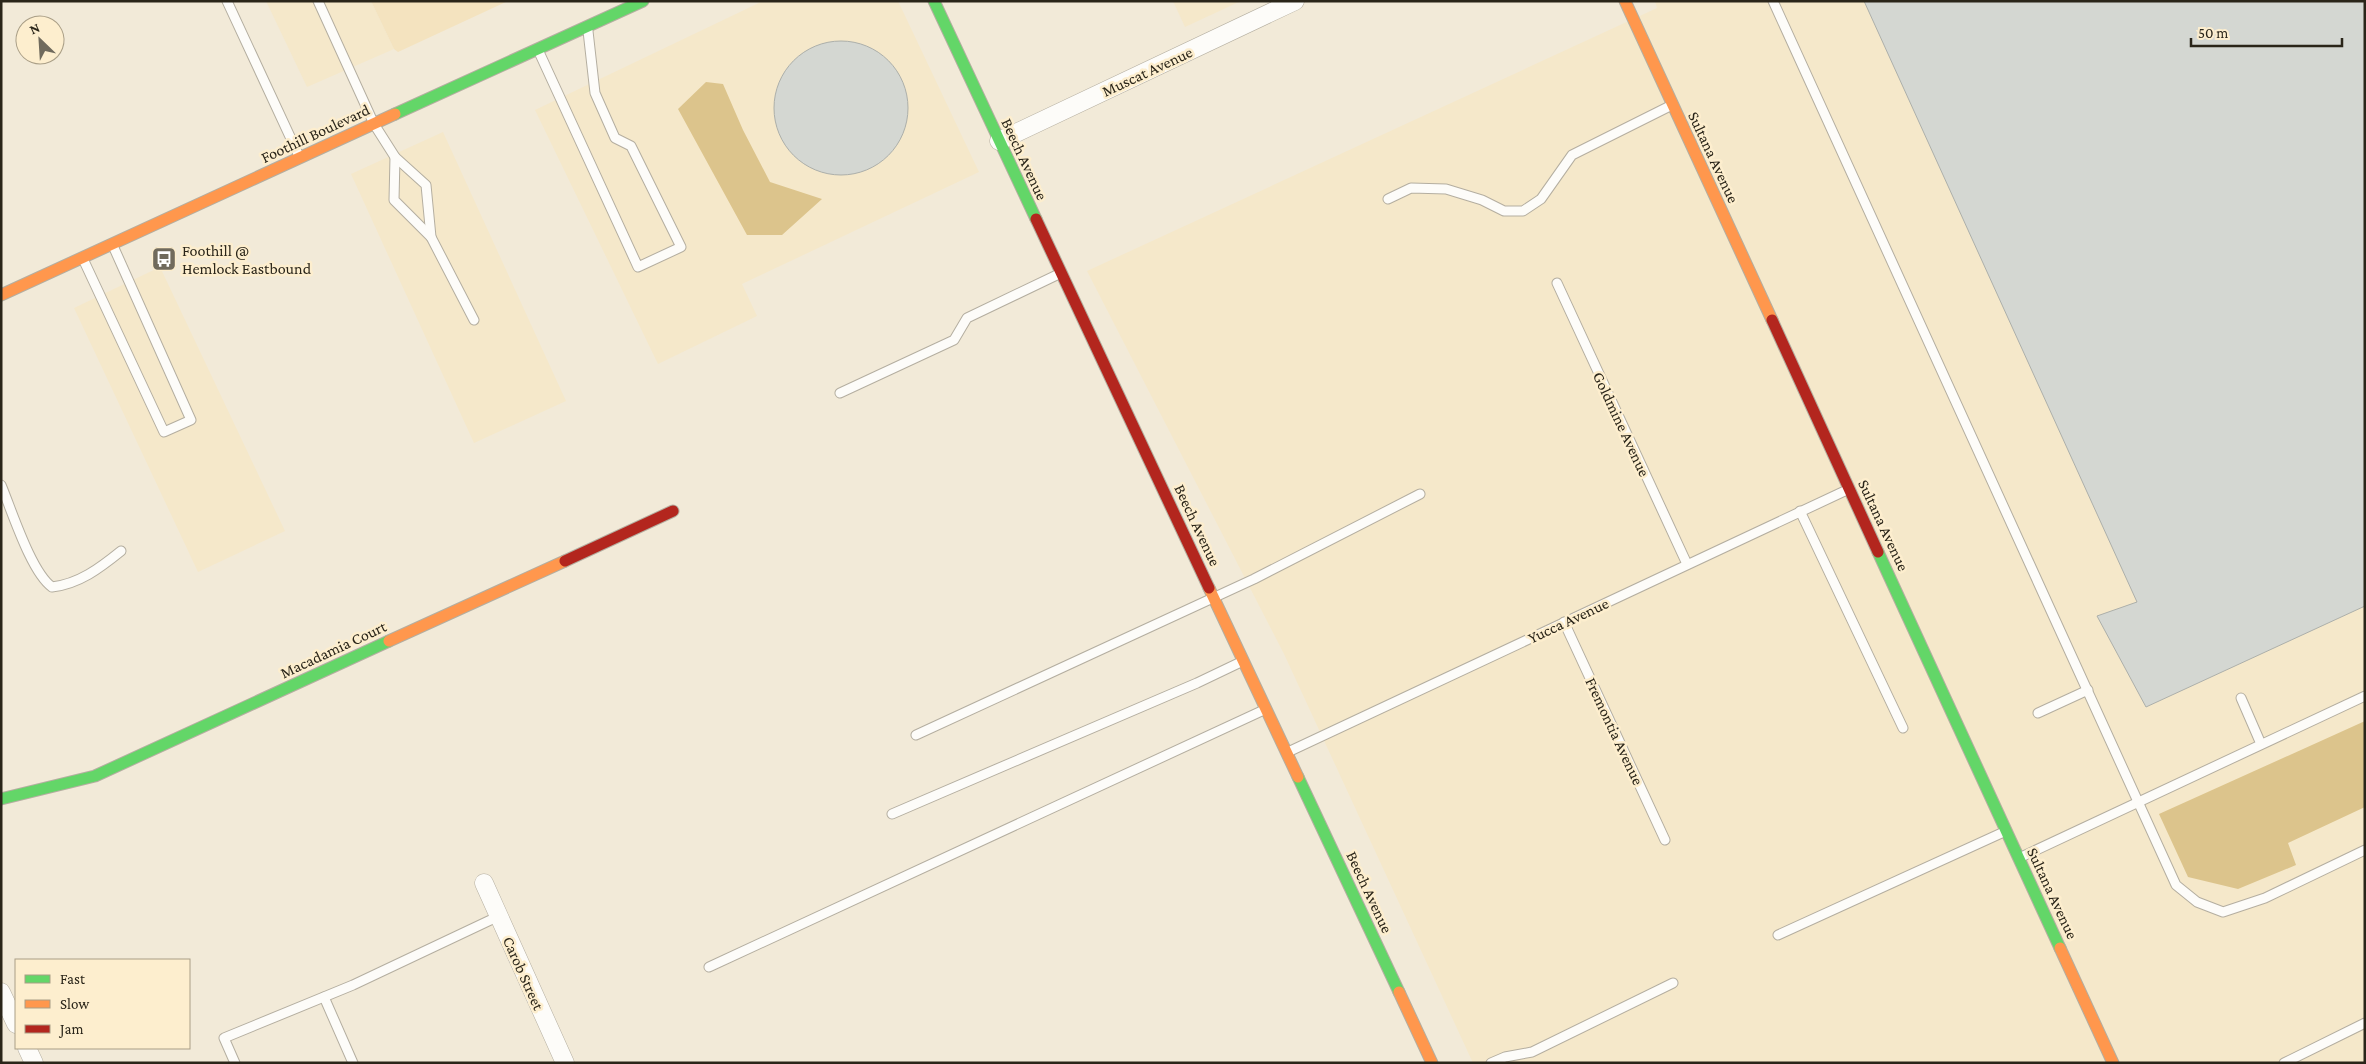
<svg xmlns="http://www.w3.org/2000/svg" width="2366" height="1064" viewBox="0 0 2366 1064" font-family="'Crimson Pro',serif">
  <rect width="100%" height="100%" fill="#f2ead8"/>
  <g fill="#f5e8ca">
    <path d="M266,1H371L394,49L307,87Z"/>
    <path d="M763,1H898L979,172L742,284L757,316L658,364L535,110Z"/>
    <path d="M1173,1H1241L1185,27Z"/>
    <path d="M1655,1H2365V1063H1473L1284,654L1087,271L1657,8Z"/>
    <path d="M443,132L566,401L474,443L351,174Z"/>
    <path d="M160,267L285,531L198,572L74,308Z"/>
  </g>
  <path fill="#f4e3bf" d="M371,1H508L398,52L394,49Z"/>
  <g fill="#dcc48c">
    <path d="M706,82L723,84L743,130L770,182L822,199L782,235H747L678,109Z"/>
    <path d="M2365,721V807L2288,843L2296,865L2238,889L2188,877L2159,814Z"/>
  </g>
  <g fill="#d4d7d2" stroke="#acafaa">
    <path d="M1864,1H2365V606L2146,707L2097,616L2137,602Z"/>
    <circle cx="841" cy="108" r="67"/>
  </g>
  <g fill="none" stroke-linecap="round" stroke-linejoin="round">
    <defs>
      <g id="lane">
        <path d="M227,1L299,156"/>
        <path d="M318,1L374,124L395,157L426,185L431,237"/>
        <path d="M1773,1L2176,885L2197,902L2223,912L2265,898L2365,850"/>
        <path d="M539,52L638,267L681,247L631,146L615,138L595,93L588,31"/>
        <path d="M395,157L394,200L431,237L474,320"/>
        <path d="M1388,199L1411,188L1446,189L1482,200L1504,211H1523L1541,199L1572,155L1672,105"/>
        <path d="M84,261L164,432L191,420L114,248"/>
        <path d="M1557,283L1687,564"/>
        <path d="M840,393L954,340L967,318L1061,273"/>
        <path d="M1,485C12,511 31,572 52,587C79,584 100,568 121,551"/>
        <path d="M1800,511L1903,728"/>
        <path d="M1564,622L1665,840"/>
        <path d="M2241,698L2261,744"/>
        <path d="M2038,713L2088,690"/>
        <path d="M916,735L1254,579L1420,494"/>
        <path d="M1288,752L1849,489"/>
        <path d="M892,814L1197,683L1243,661"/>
        <path d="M2019,858L2365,696"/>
        <path d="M1778,935L2006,831"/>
        <path d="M709,967L1266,709"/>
        <path d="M324,997L353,1063"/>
        <path d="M235,1063L224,1038L353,985L499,916"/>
        <path d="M1491,1063L1505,1057L1532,1052L1673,983"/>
        <path d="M2284,1063L2365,1023"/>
      </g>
      <g id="street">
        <path d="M999,141L1295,1"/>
        <path d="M484,883L565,1063"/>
        <path d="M1,992L16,1024"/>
        <path d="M27,1048L34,1063"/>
      </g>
      <g id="fast">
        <path d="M934,1L1036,219"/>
        <path d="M395,114L643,1"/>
        <path d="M1878,552L2060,948"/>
        <path d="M1298,777L1399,992"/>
        <path d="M1,799L95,776L389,641"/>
      </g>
      <g id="slow">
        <path d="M1625,1L1772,320"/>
        <path d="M1,295L395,114"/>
        <path d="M1209,588L1298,777"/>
        <path d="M389,641L565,561"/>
        <path d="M2060,948L2113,1063"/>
        <path d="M1399,992L1432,1063"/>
      </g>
      <g id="jam">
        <path d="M1036,219L1209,588"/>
        <path d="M1772,320L1878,552"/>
        <path d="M565,561L673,511"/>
      </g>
    </defs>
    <use href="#lane" stroke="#b4aea0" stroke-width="11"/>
    <use href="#street" stroke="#b4aea0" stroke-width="19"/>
    <use href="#fast" stroke="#b4aea0" stroke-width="13"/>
    <use href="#slow" stroke="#b4aea0" stroke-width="13"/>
    <use href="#jam" stroke="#b4aea0" stroke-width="13"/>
    <use href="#lane" stroke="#fdfcf9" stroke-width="9"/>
    <use href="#street" stroke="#fdfcf9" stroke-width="18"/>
    <use href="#fast" stroke="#63d668" stroke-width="11"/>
    <use href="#slow" stroke="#ff974d" stroke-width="11"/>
    <use href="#jam" stroke="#b3261e" stroke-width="11"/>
  </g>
  <defs>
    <symbol id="bus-square" viewBox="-11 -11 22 22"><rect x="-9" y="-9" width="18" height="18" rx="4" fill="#706a5c" stroke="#fdeece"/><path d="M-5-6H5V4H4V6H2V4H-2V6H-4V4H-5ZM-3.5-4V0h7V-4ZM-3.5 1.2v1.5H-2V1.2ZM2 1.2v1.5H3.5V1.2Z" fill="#fff"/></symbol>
  </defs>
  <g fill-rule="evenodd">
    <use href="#bus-square" x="150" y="245" width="28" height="28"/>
  </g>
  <g text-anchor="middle" stroke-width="5" stroke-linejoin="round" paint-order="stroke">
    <g font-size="16" fill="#2a2519" stroke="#fdeece">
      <text transform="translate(1147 71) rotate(-25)" y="6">Muscat Avenue</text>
      <text transform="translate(315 133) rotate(-25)" y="6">Foothill Boulevard</text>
      <text transform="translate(1714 157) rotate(65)" y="6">Sultana Avenue</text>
      <text transform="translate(1025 159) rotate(65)" y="6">Beech Avenue</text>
      <text transform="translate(1622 424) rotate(65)" y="6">Goldmine Avenue</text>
      <text transform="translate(1198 525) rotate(65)" y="6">Beech Avenue</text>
      <text transform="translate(1884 525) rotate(65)" y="6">Sultana Avenue</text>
      <text transform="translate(1568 620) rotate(-25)" y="6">Yucca Avenue</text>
      <text transform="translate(333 649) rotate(-25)" y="6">Macadamia Court</text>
      <text transform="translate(1615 731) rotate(65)" y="6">Fremontia Avenue</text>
      <text transform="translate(1370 892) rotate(65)" y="6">Beech Avenue</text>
      <text transform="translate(2053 893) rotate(65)" y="6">Sultana Avenue</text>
      <text transform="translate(524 973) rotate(66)" y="6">Carob Street</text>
    </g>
    <g font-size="16" fill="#2a2519" stroke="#fdeece" text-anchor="start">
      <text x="182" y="256">Foothill @<tspan x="182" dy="18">Hemlock Eastbound</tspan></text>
    </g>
  </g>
  <rect width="2366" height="1064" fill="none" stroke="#2a2519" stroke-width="5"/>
  <rect x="15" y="959" width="175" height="90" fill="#fdeece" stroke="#a99e86"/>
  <rect x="25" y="975" width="25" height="8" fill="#63d668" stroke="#a99e86"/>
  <text x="60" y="984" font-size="15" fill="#2a2519">Fast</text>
  <rect x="25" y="1000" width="25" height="8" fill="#ff974d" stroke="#a99e86"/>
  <text x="60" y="1009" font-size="15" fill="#2a2519">Slow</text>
  <rect x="25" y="1025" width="25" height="8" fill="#b3261e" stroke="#a99e86"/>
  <text x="60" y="1034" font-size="15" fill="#2a2519">Jam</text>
  <g transform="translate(40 40) rotate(335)"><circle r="24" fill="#fdeece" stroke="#a99e86"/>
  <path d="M0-4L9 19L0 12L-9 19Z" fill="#706a5c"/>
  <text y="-8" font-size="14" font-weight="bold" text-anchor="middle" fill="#2a2519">N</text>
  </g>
  <path d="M2191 38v8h151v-8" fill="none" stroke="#2a2519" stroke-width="2.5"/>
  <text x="2198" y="38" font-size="15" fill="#2a2519" stroke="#fdeece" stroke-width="4" paint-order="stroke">50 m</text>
</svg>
